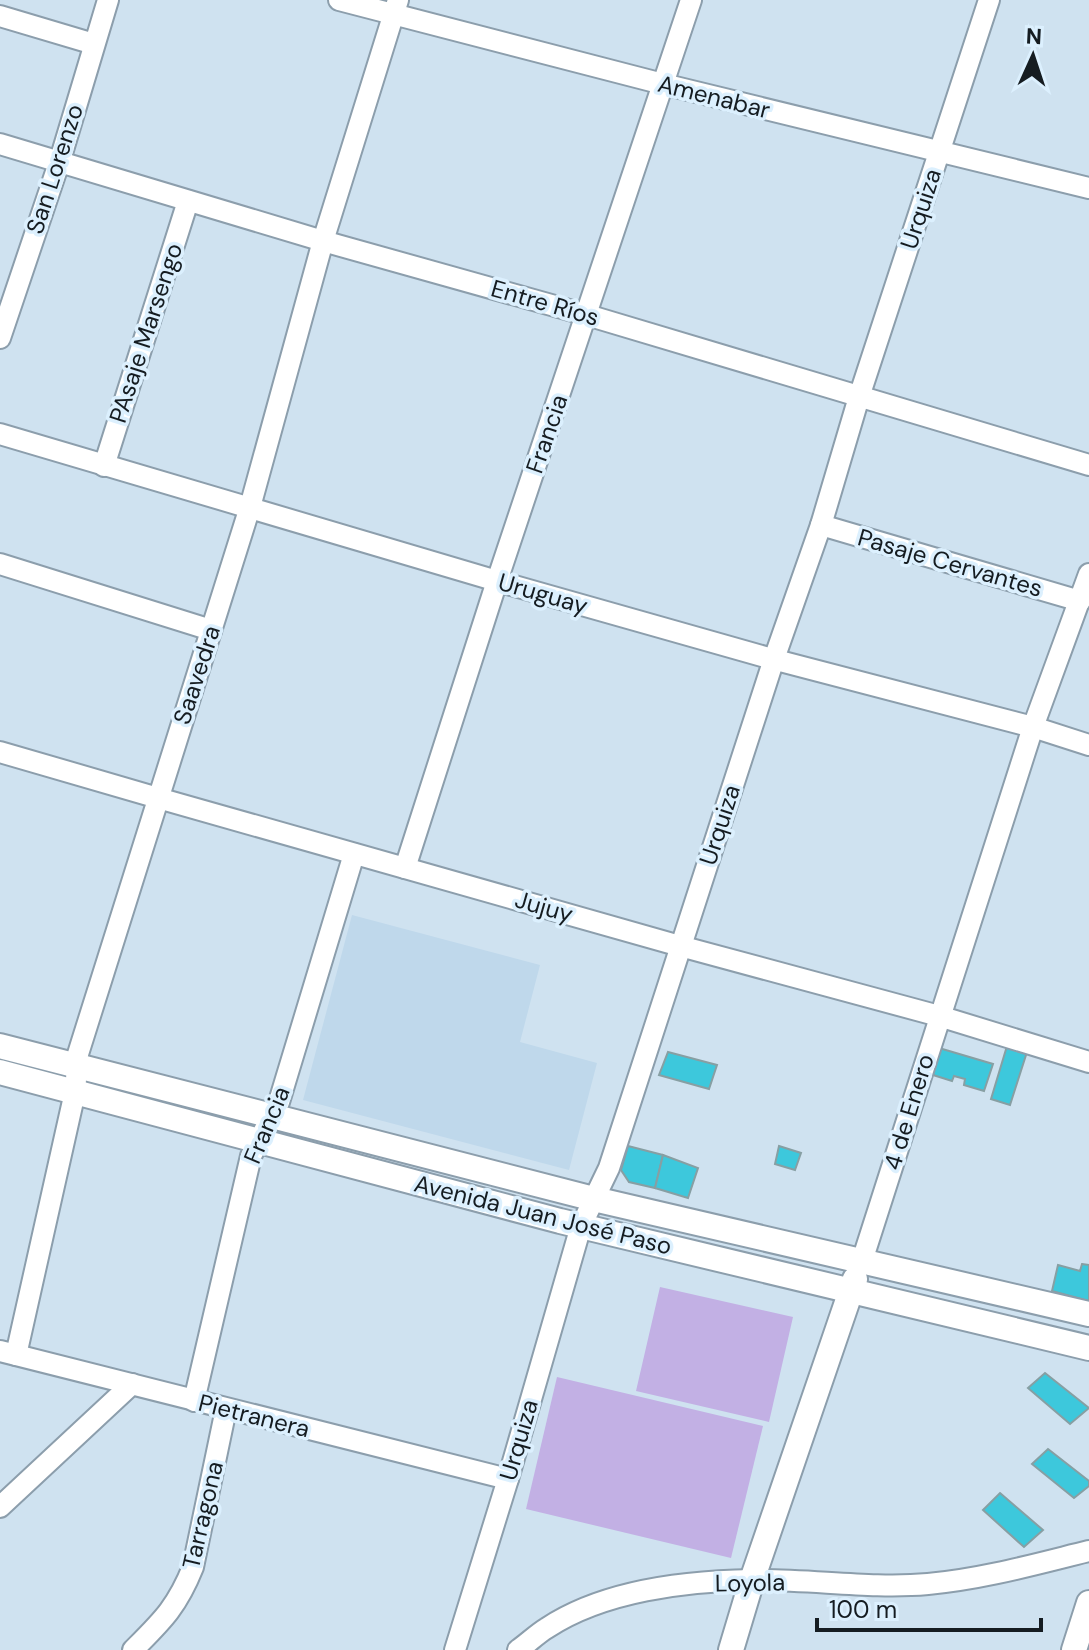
<svg xmlns="http://www.w3.org/2000/svg" width="1089" height="1650" viewBox="0 0 1089 1650" font-family="'DM Sans',sans-serif">
  <rect width="100%" height="100%" fill="#cfe2f0"/>
  <path fill="#bfd8eb" d="M352,915L540,965L520,1042L597,1063L569,1170L303,1100Z"/>
  <g fill="#c2b0e4">
    <path d="M660,1287L793,1317L769,1422L636,1391Z"/>
    <path d="M557,1377L763,1426L731,1558L526,1509Z"/>
  </g>
  <g fill="#3dc8dc" stroke="#879fa3" stroke-width="2">
    <path d="M1007,1046L1027,1052L1010,1105L991,1099Z"/>
    <path d="M939,1048L993,1064L984,1091L964,1085L965,1079L954,1076L952,1081L930,1074Z"/>
    <path d="M668,1052L717,1065L709,1089L659,1075Z"/>
    <path d="M628,1146L663,1155L655,1188L629,1182L621,1170Z"/>
    <path d="M779,1146L801,1153L795,1170L775,1164Z"/>
    <path d="M663,1155L698,1168L688,1198L655,1188Z"/>
    <path d="M1082,1264L1089,1265V1301L1052,1291L1058,1265L1080,1271Z"/>
    <path d="M1045,1373L1089,1408L1070,1424L1028,1388Z"/>
    <path d="M1048,1449L1089,1481V1486L1074,1498L1032,1464Z"/>
    <path d="M1000,1493L1043,1530L1024,1547L983,1510Z"/>
  </g>
  <g fill="none" stroke-linecap="round" stroke-linejoin="round">
    <defs>
      <g id="minor">
        <path d="M339,0L663,84L1089,188"/>
        <path d="M0,16L94,44"/>
        <path d="M0,144L323,241L587,315L1089,465"/>
        <path d="M0,338L60,160L108,0"/>
        <path d="M0,434L497,581L776,660L1033,727L1089,745"/>
        <path d="M104,466L188,201"/>
        <path d="M821,525L1080,601"/>
        <path d="M0,564L211,630"/>
        <path d="M0,752L158,798L680,946L939,1016L1089,1062"/>
        <path d="M405,868L497,581L691,0"/>
        <path d="M862,1261L1033,727L1089,574"/>
        <path d="M0,1351L508,1479"/>
        <path d="M16,1355L75,1092L78,1054L250,507L323,241L398,0"/>
        <path d="M194,1401L251,1156L279,1102L354,854"/>
        <path d="M0,1507L132,1384"/>
        <path d="M133,1650C162,1621 177,1607 193,1567L226,1409"/>
        <path d="M455,1650L508,1479L581,1226L609,1168L774,659L821,525L859,397L989,0"/>
        <path d="M518,1650C528,1643 537,1634 547,1628C603,1591 686,1581 752,1580C811,1579 870,1589 928,1584C983,1579 1036,1564 1089,1551"/>
      </g>
      <g id="major">
        <path d="M0,1046L594,1199L1089,1314"/>
        <path d="M0,1072L560,1221L1089,1348"/>
        <path d="M731,1650L752,1580L855,1279"/>
        <path d="M1074,1650L1089,1603"/>
      </g>
    </defs>
    <use href="#minor" stroke="#8c9eac" stroke-width="24"/>
    <use href="#major" stroke="#8c9eac" stroke-width="28"/>
    <use href="#minor" stroke="#fff" stroke-width="20"/>
    <use href="#major" stroke="#fff" stroke-width="24"/>
  </g>
  <g text-anchor="middle" stroke-width="7" stroke-linejoin="round" paint-order="stroke">
    <g font-size="24" fill="#151c21" stroke="#dcf0fe">
      <text transform="translate(714 97) rotate(14)" y="8">Amenabar</text>
      <text transform="translate(55 169) rotate(-72)" y="8">San Lorenzo</text>
      <text transform="translate(921 209) rotate(-72)" y="8">Urquiza</text>
      <text transform="translate(545 303) rotate(16)" y="8">Entre Ríos</text>
      <text transform="translate(146 333) rotate(-72)" y="8">PAsaje Marsengo</text>
      <text transform="translate(547 434) rotate(-71)" y="8">Francia</text>
      <text transform="translate(950 563) rotate(16)" y="8">Pasaje Cervantes</text>
      <text transform="translate(543 594) rotate(16)" y="8">Uruguay</text>
      <text transform="translate(197 675) rotate(-72)" y="8">Saavedra</text>
      <text transform="translate(720 825) rotate(-72)" y="8">Urquiza</text>
      <text transform="translate(544 907) rotate(16)" y="8">Jujuy</text>
      <text transform="translate(909 1112) rotate(-73)" y="8">4 de Enero</text>
      <text transform="translate(267 1125) rotate(-67)" y="8">Francia</text>
      <text transform="translate(543 1215) rotate(14)" y="8">Avenida Juan José Paso</text>
      <text transform="translate(254 1416) rotate(14)" y="8">Pietranera</text>
      <text transform="translate(519 1440) rotate(-74)" y="8">Urquiza</text>
      <text transform="translate(203 1515) rotate(-77)" y="8">Tarragona</text>
      <text transform="translate(750 1583) rotate(-1)" y="8">Loyola</text>
    </g>
  </g>
  <g transform="translate(1033 56) rotate(3)" stroke="#dcf0fe" stroke-width="6" paint-order="stroke">
  <path d="M0-6L14 30L0 20L-14 30Z" fill="#151c21"/>
  <text y="-12" font-size="22" font-weight="bold" text-anchor="middle" fill="#151c21">N</text>
  </g>
  <path d="M817 1618v12h224v-12" fill="none" stroke="#151c21" stroke-width="4"/>
  <text x="829" y="1618" font-size="24" fill="#151c21" stroke="#dcf0fe" stroke-width="6" paint-order="stroke">100 m</text>
</svg>
